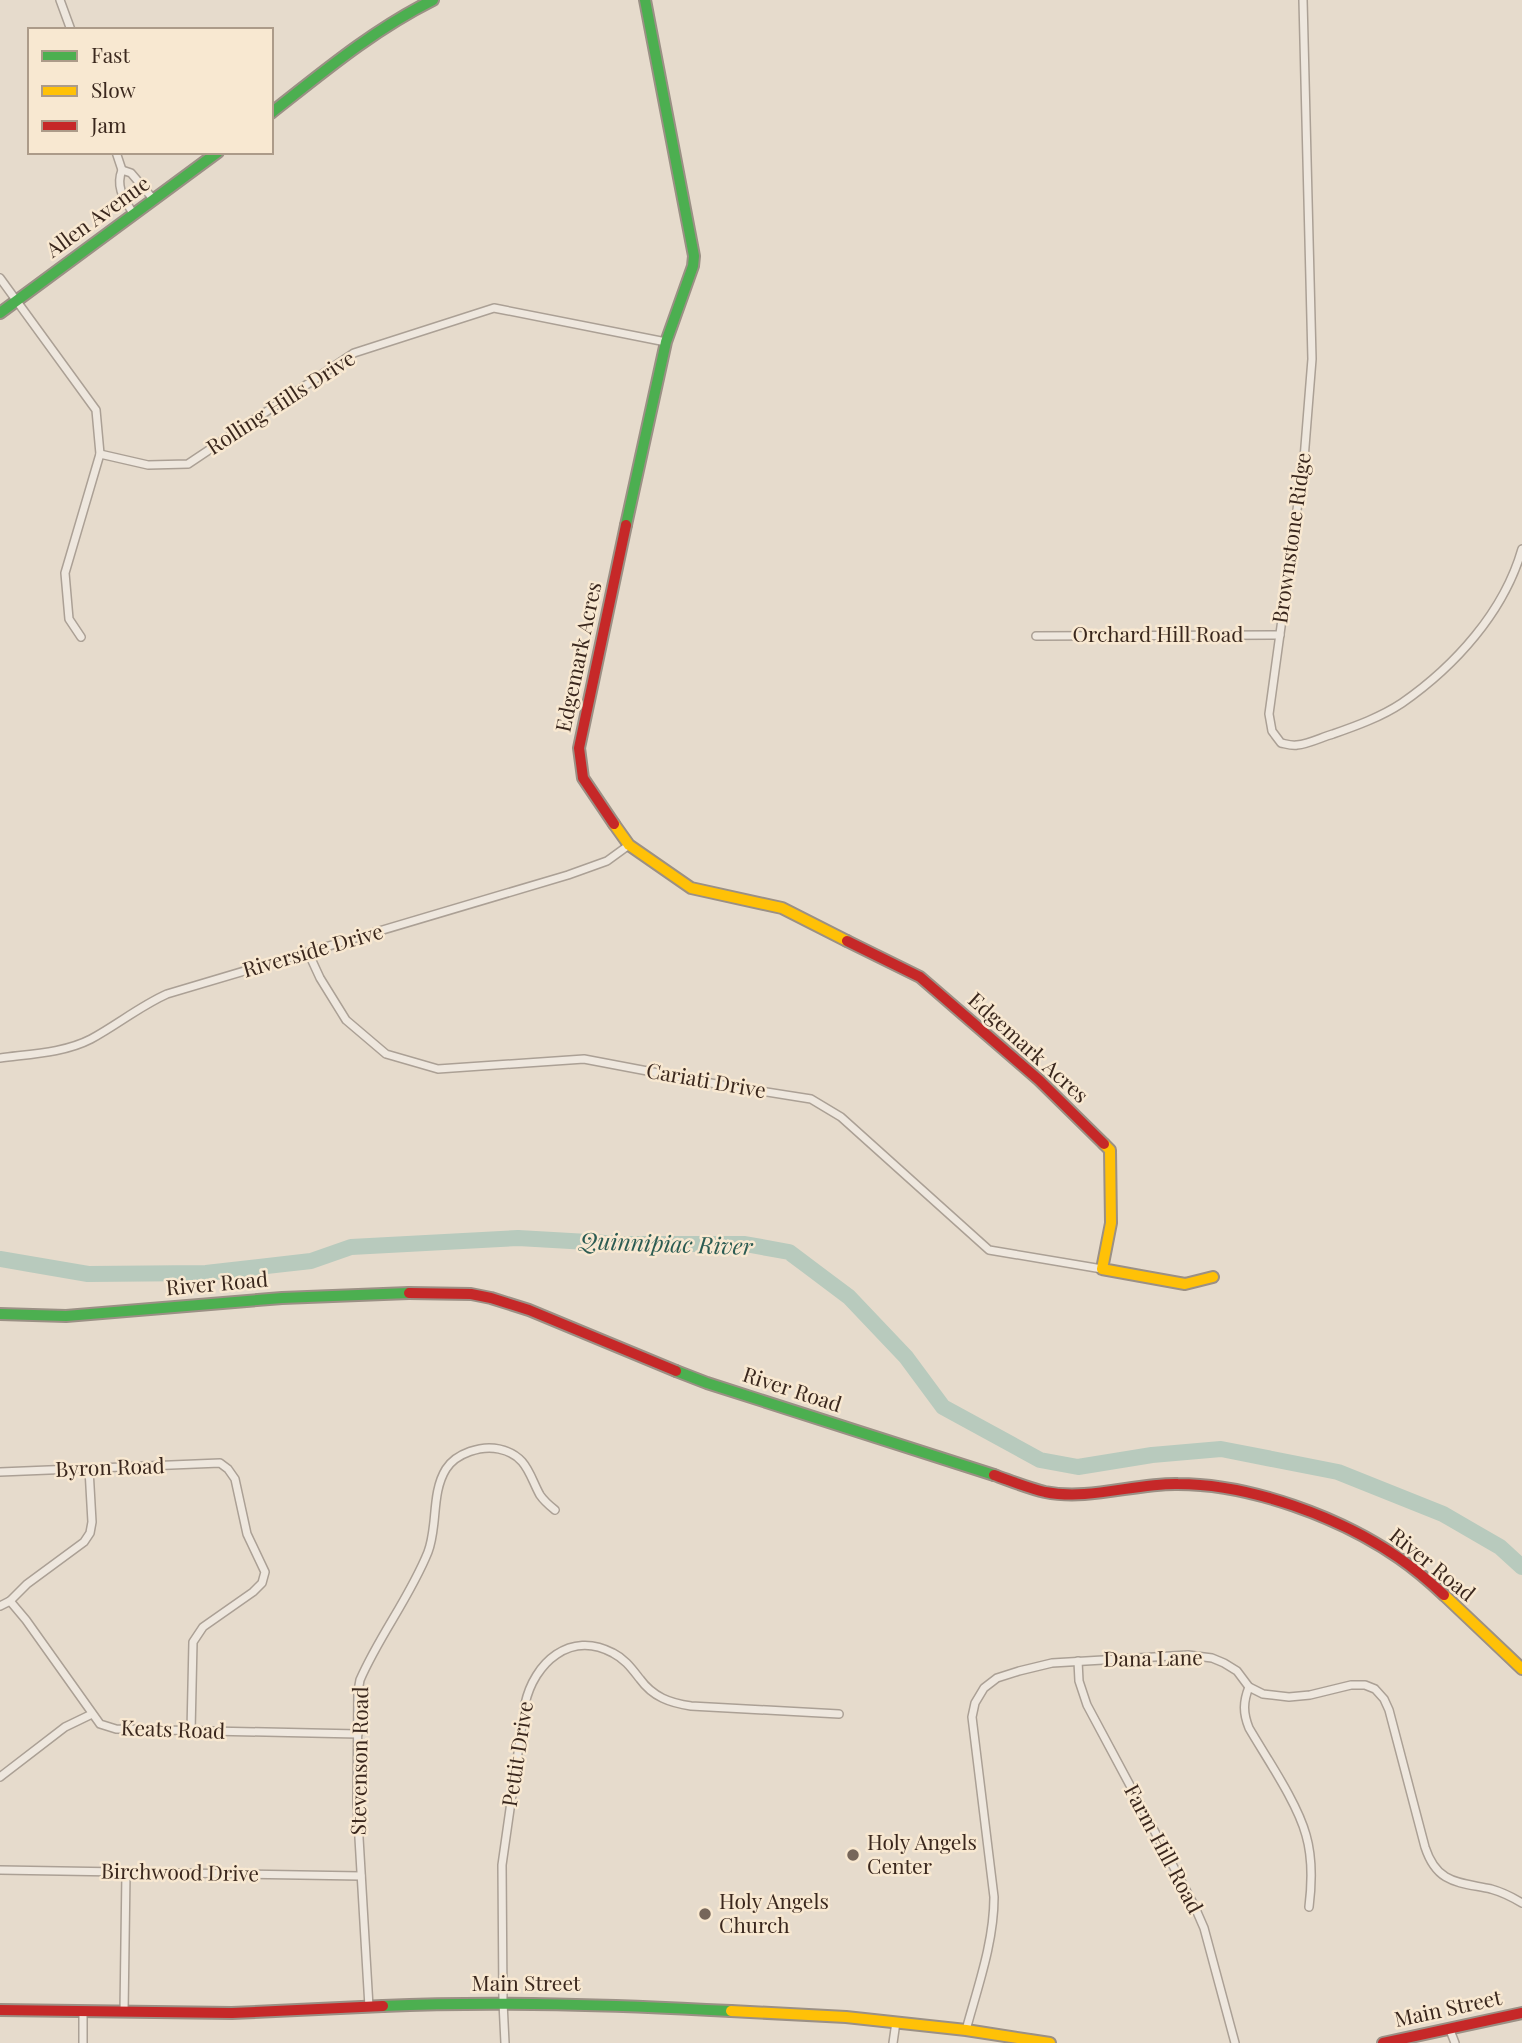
<svg xmlns="http://www.w3.org/2000/svg" width="1522" height="2043" viewBox="0 0 1522 2043" font-family="'Playfair Display',serif">
  <rect width="100%" height="100%" fill="#e6dbcc"/>
  <g fill="none" stroke-linecap="round" stroke-linejoin="round">
    <path stroke="#b8cabd" stroke-width="16" d="M0,1259L88,1274L206,1273L311,1261L351,1247L518,1238L623,1244H745L789,1252L849,1297L906,1357L943,1407L1040,1460L1078,1467L1152,1455L1221,1449L1338,1472L1443,1514L1500,1547L1522,1567"/>
    <defs>
      <g id="street">
        <path d="M60,0L71,30"/>
        <path d="M1303,0L1312,359L1304,459L1269,714L1272,731L1281,743C1286,744 1292,746 1297,745C1309,744 1322,737 1333,734C1356,726 1381,717 1402,703C1455,666 1504,612 1522,549"/>
        <path d="M116,152L122,170"/>
        <path d="M134,215C125,200 115,188 122,170L131,173L154,200"/>
        <path d="M0,278L96,410L100,454L65,573L69,619L81,637"/>
        <path d="M100,454L148,465L188,464L354,353L494,308L666,342"/>
        <path d="M1036,636L1280,635"/>
        <path d="M308,952L320,978L346,1020L386,1054L438,1069L584,1059L716,1084L811,1099L841,1117L989,1250L1102,1269"/>
        <path d="M0,1058C30,1054 64,1053 91,1039C117,1025 140,1006 167,994L568,875L607,861L629,845"/>
        <path d="M0,1472L220,1463L228,1469L235,1479L247,1534L265,1572L262,1583L253,1592L203,1627L193,1642L191,1731"/>
        <path d="M10,1601L26,1620L100,1724L116,1729L358,1734"/>
        <path d="M0,1606L10,1601L27,1584L84,1542L90,1533L92,1522L89,1469"/>
        <path d="M1078,1661L1079,1681L1087,1705L1194,1905L1204,1928L1235,2043"/>
        <path d="M1249,1687C1243,1702 1243,1713 1249,1728C1267,1759 1297,1802 1306,1835C1313,1859 1312,1883 1309,1907"/>
        <path d="M0,1777L65,1727L92,1714"/>
        <path d="M0,1870L361,1876"/>
        <path d="M369,2007L357,1804L358,1691L360,1680C379,1636 410,1597 428,1552C438,1526 431,1493 446,1469C456,1453 482,1445 499,1449C527,1455 529,1475 540,1495C544,1501 550,1506 555,1510"/>
        <path d="M124,2012L126,1873"/>
        <path d="M966,2030C978,1986 994,1942 994,1897L972,1717L975,1703L984,1688L997,1678L1019,1671L1052,1663L1188,1655L1212,1658L1224,1663L1237,1671L1249,1687L1263,1694L1289,1697L1310,1695L1351,1685H1365L1375,1689L1384,1699L1389,1710L1425,1847C1437,1884 1458,1882 1491,1889C1502,1892 1512,1897 1522,1903"/>
        <path d="M1450,2030L1455,2043"/>
        <path d="M83,2043V2011"/>
        <path d="M505,2043L503,2002L502,1865L525,1704C534,1663 570,1630 613,1653C625,1659 632,1669 640,1679C653,1697 670,1703 691,1706L839,1714"/>
        <path d="M893,2043L896,2022"/>
      </g>
      <g id="fast">
        <path d="M271,113C323,72 373,30 433,0"/>
        <path d="M0,313L218,152"/>
        <path d="M626,525L666,342L693,266L694,256L645,0"/>
        <path d="M0,1314L66,1316L282,1298L409,1293"/>
        <path d="M676,1371L707,1383L994,1475"/>
        <path d="M383,2006C499,2001 615,2005 731,2011"/>
      </g>
      <g id="slow">
        <path d="M614,824L629,845L691,888L782,908L847,941"/>
        <path d="M1104,1144L1110,1150L1111,1223L1102,1269L1185,1284L1213,1277"/>
        <path d="M1444,1595L1522,1669"/>
        <path d="M731,2011L846,2017L966,2030L1050,2043"/>
      </g>
      <g id="jam">
        <path d="M614,824L583,778L579,748L626,525"/>
        <path d="M847,941L920,977L1039,1080L1104,1144"/>
        <path d="M409,1293L471,1294L491,1298L529,1310L676,1371"/>
        <path d="M994,1475C1011,1481 1028,1488 1045,1492C1089,1501 1135,1483 1178,1484C1250,1484 1340,1517 1399,1558C1415,1569 1430,1582 1444,1595"/>
        <path d="M0,2010L232,2013L383,2006"/>
        <path d="M1383,2043L1522,2013"/>
      </g>
    </defs>
    <use href="#street" stroke="#aba095" stroke-width="10"/>
    <use href="#fast" stroke="#9b9085" stroke-width="14"/>
    <use href="#slow" stroke="#9b9085" stroke-width="14"/>
    <use href="#jam" stroke="#9b9085" stroke-width="14"/>
    <use href="#street" stroke="#eee7de" stroke-width="7"/>
    <use href="#fast" stroke="#4caf50" stroke-width="10"/>
    <use href="#slow" stroke="#ffc107" stroke-width="10"/>
    <use href="#jam" stroke="#c62828" stroke-width="10"/>
  </g>
  <g fill="#76665a" stroke="#f8e8d1" stroke-width="2.5">
    <circle cx="853" cy="1855" r="7"/>
    <circle cx="705" cy="1914" r="7"/>
  </g>
  <g text-anchor="middle" stroke-width="5" stroke-linejoin="round" paint-order="stroke">
    <g font-size="21" fill="#3a271d" stroke="#f8e8d1">
      <text transform="translate(98 217) rotate(-36)" y="7">Allen Avenue</text>
      <text transform="translate(281 403) rotate(-33)" y="7">Rolling Hills Drive</text>
      <text transform="translate(1292 538) rotate(-82)" y="7">Brownstone Ridge</text>
      <text x="1158" y="642">Orchard Hill Road</text>
      <text transform="translate(579 657) rotate(-78)" y="7">Edgemark Acres</text>
      <text transform="translate(313 951) rotate(-16)" y="7">Riverside Drive</text>
      <text transform="translate(1028 1048) rotate(42)" y="7">Edgemark Acres</text>
      <text transform="translate(706 1081) rotate(10)" y="7">Cariati Drive</text>
      <text transform="translate(217 1284) rotate(-5)" y="7">River Road</text>
      <text transform="translate(792 1390) rotate(18)" y="7">River Road</text>
      <text transform="translate(110 1468) rotate(-2)" y="7">Byron Road</text>
      <text transform="translate(1432 1565) rotate(39)" y="7">River Road</text>
      <text transform="translate(1153 1659) rotate(-1)" y="7">Dana Lane</text>
      <text transform="translate(173 1730) rotate(2)" y="7">Keats Road</text>
      <text transform="translate(518 1754) rotate(-81)" y="7">Pettit Drive</text>
      <text transform="translate(360 1761) rotate(-89)" y="7">Stevenson Road</text>
      <text transform="translate(1163 1849) rotate(62)" y="7">Farm Hill Road</text>
      <text transform="translate(180 1873) rotate(1)" y="7">Birchwood Drive</text>
      <text x="526" y="1991">Main Street</text>
      <text transform="translate(1448 2009) rotate(-12)" y="7">Main Street</text>
    </g>
    <g font-size="21" fill="#3a271d" stroke="#f8e8d1" text-anchor="start">
      <text x="867" y="1850">Holy Angels<tspan x="867" dy="24">Center</tspan></text>
      <text x="719" y="1909">Holy Angels<tspan x="719" dy="24">Church</tspan></text>
    </g>
    <g font-size="23" font-style="italic" fill="#2b5b52" stroke="#f8e8d1">
      <text transform="translate(666 1244) rotate(2)" y="8">Quinnipiac River</text>
    </g>
  </g>
  <rect x="28" y="28" width="245" height="126" fill="#f8e8d1" stroke="#ac9b89" stroke-width="2"/>
  <rect x="42" y="51" width="35" height="10" fill="#4caf50" stroke="#ac9b89" stroke-width="2"/>
  <text x="91" y="63" font-size="21" fill="#3a271d">Fast</text>
  <rect x="42" y="86" width="35" height="10" fill="#ffc107" stroke="#ac9b89" stroke-width="2"/>
  <text x="91" y="98" font-size="21" fill="#3a271d">Slow</text>
  <rect x="42" y="121" width="35" height="10" fill="#c62828" stroke="#ac9b89" stroke-width="2"/>
  <text x="91" y="133" font-size="21" fill="#3a271d">Jam</text>
</svg>
